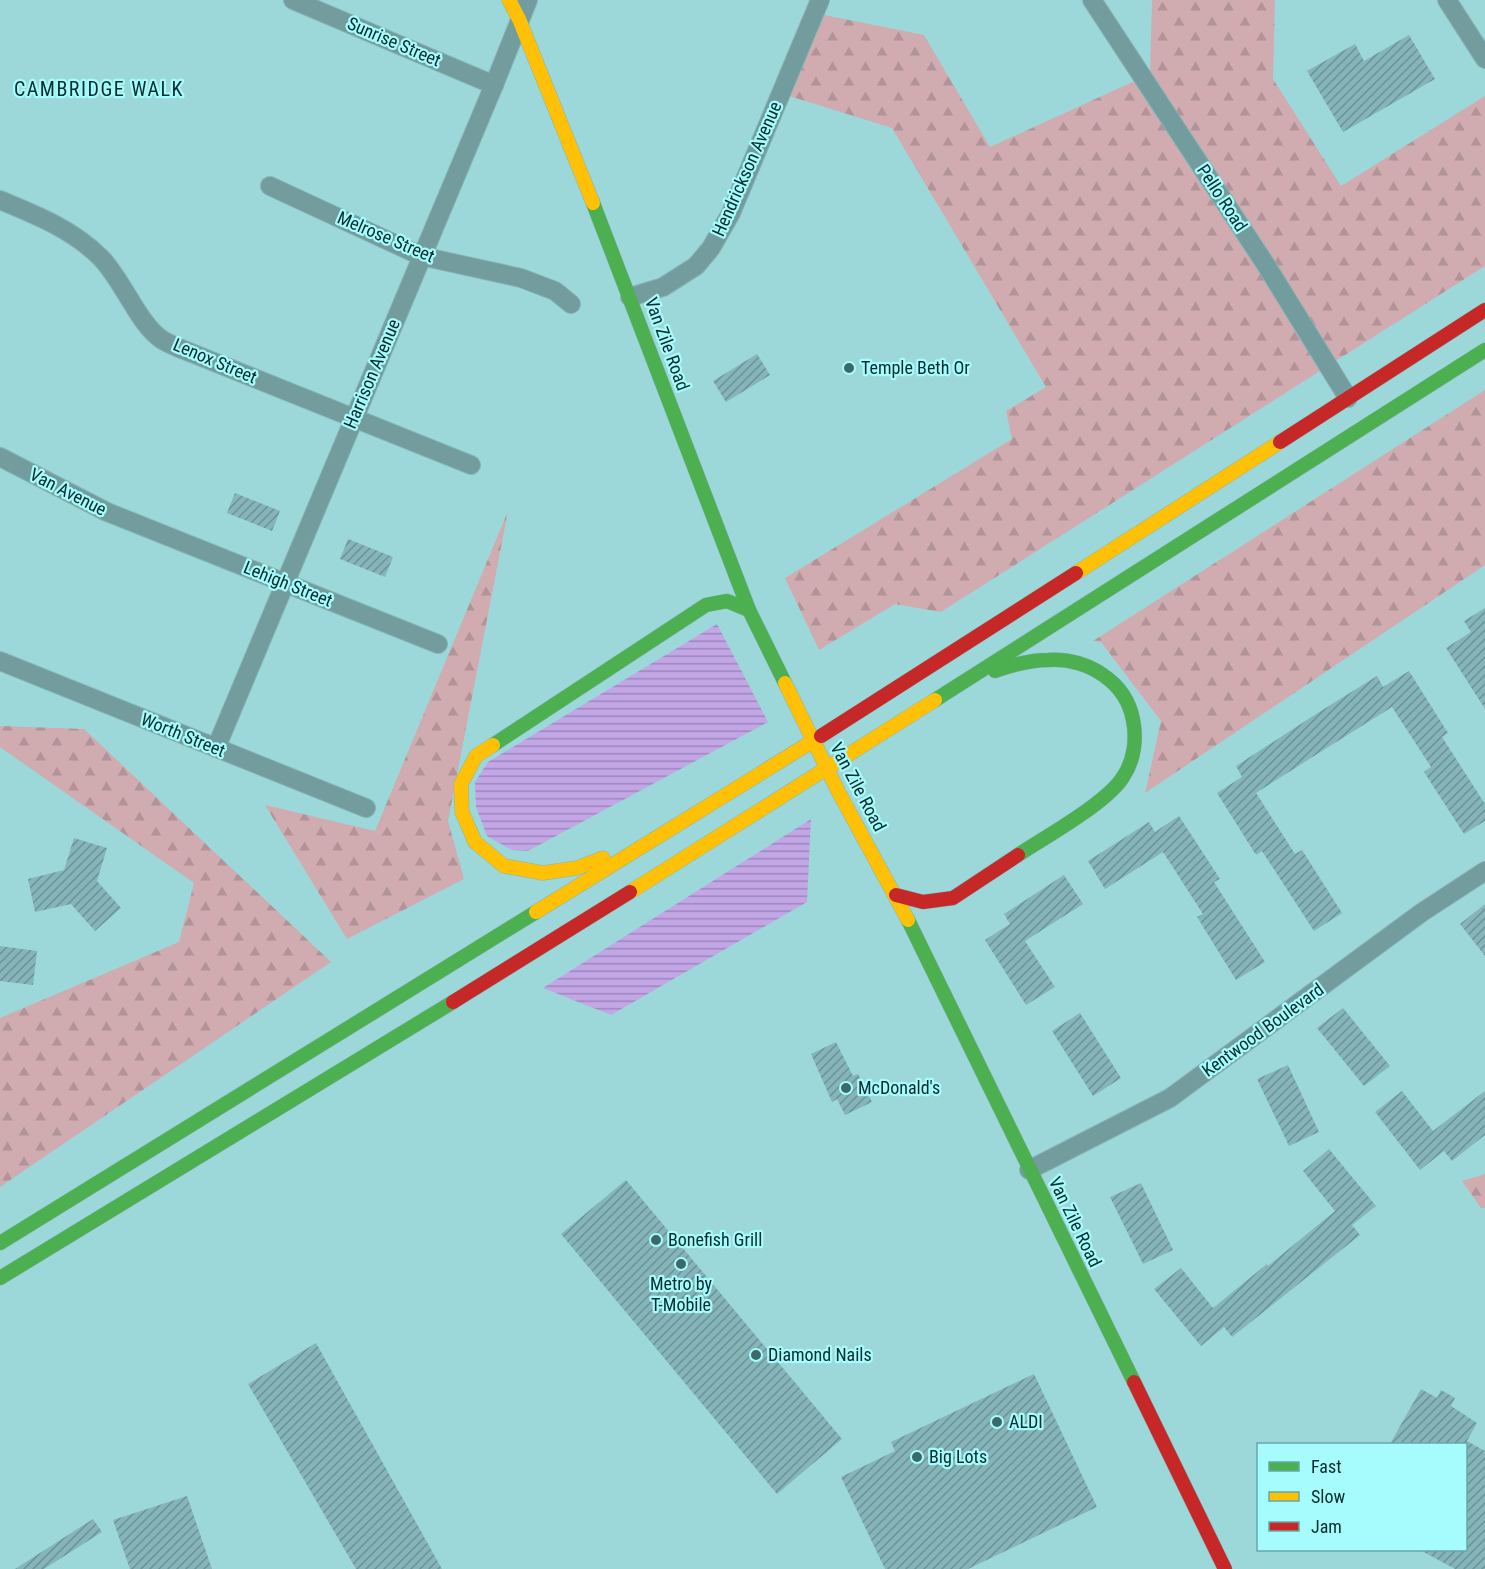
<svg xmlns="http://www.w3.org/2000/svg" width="1485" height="1569" viewBox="0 0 1485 1569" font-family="'Roboto Condensed',sans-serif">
  <defs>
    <pattern id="forest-firs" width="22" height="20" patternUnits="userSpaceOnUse" patternTransform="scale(1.5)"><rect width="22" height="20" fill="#d0abb0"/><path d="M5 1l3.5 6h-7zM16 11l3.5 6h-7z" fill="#b19398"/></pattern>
    <pattern id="water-rules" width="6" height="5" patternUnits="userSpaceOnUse" patternTransform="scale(1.5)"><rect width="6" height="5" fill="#c3a6e6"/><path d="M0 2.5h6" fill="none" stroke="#9c87bb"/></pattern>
    <pattern id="building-hatch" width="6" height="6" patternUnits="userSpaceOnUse" patternTransform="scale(1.5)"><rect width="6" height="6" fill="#85b4b9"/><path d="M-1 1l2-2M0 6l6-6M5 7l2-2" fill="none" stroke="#6b9397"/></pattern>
  </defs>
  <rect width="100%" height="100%" fill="#9cd8d9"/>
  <g fill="url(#forest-firs)">
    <path d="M1152,0H1275L1273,79L1341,186L1485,96V266L941,612L895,604L819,650L785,578L1012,439L1006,411L1046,387L892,128L786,95L819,14L924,35L990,147L1150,74Z"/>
    <path d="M1485,390V565L1145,793L1161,721L1101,642L1093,641Z"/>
    <path d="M508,511L448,821L464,879L347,939L265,805L375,831Z"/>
    <path d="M0,726L84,729L331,962L0,1187V1018L179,942L194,883L0,747Z"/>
    <path d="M1485,1174V1208H1481L1462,1181Z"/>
  </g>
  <g fill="url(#water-rules)">
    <path d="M717,624L768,722L528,851L512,850L487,836L476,807L475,782L488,762Z"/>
    <path d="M811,819L807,902L611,1015L543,988Z"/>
  </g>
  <g fill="url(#building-hatch)">
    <path d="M1409,35L1435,79L1343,132L1307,71L1355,44L1364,61Z"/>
    <path d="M757,354L770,375L726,402L713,381Z"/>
    <path d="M235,493L280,511L272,531L227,513Z"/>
    <path d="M348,539L393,557L385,577L340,559Z"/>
    <path d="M1485,608V709L1446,648L1471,632L1464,621Z"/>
    <path d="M1409,671L1448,733L1442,737L1485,804V821L1464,834L1424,772L1431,767L1392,707L1314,756L1256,793L1295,854L1302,850L1342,913L1314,931L1262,851L1256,855L1217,793L1242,777L1236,766L1316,714L1377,676L1383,687Z"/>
    <path d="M1179,816L1220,879L1214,882L1265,962L1236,980L1197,917L1203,914L1163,852L1105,889L1088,861L1149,822L1155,832Z"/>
    <path d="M74,838L107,848L97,881L121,908L95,931L71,904L35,912L28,879L64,870Z"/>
    <path d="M1064,875L1083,904L1025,941L1055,987L1026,1005L985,940L1010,924L1004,914Z"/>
    <path d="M1485,904V956L1460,924Z"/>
    <path d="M0,946L37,951L33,985L0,981Z"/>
    <path d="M1343,1008L1390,1066L1364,1086L1317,1028Z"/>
    <path d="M1080,1013L1121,1078L1093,1096L1052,1031Z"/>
    <path d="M836,1042L853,1076L858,1074L872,1102L845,1115L837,1099L832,1102L811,1054Z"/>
    <path d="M1288,1065L1319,1132L1289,1146L1257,1079Z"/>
    <path d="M1402,1091L1433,1131L1485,1091V1135L1452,1161L1444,1151L1420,1170L1375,1112Z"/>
    <path d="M1329,1149L1376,1206L1352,1225L1360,1235L1232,1337L1224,1327L1201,1346L1154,1289L1181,1268L1213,1308L1267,1264L1268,1266L1335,1211L1303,1171Z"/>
    <path d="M626,1180L842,1439L777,1494L561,1234Z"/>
    <path d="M1141,1183L1173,1250L1143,1264L1110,1197Z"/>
    <path d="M316,1343L442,1569H356L248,1384Z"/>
    <path d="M1034,1374L1097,1507L968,1569H885L841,1477L895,1451L891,1442Z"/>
    <path d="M1421,1389L1437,1398L1441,1390L1455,1398L1451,1406L1477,1423L1467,1441L1485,1451V1569H1455L1420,1550H1466V1444H1390Z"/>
    <path d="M187,1496L212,1569H130L113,1520Z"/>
    <path d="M93,1519L102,1532L44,1569H15Z"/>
  </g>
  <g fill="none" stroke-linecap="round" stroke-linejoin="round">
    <defs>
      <g id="street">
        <path d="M293,0L494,85"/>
        <path d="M1092,0L1266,265L1348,398"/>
        <path d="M1447,0L1485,59"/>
        <path d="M270,186L421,256L521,278L555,291L571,304"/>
        <path d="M0,200C36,215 72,229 100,257C121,277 138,323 161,339C173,347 190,352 204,358L471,465"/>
        <path d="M630,297L663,287L696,266L711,248L731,213L820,0"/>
        <path d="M0,457L107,512L438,644"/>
        <path d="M0,661L366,808"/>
        <path d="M216,748L494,85L528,0"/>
        <path d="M1029,1170L1170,1098L1421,913L1485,871"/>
      </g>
      <g id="fast">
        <path d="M593,203L749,610L785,683"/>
        <path d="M995,671C1012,665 1030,660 1048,660C1087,658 1126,681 1133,720C1137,739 1134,761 1123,777C1107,803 1045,837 1018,855"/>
        <path d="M935,700L1485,350"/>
        <path d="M493,745L706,605L727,601L749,610"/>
        <path d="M908,920L1134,1382"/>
        <path d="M0,1243L536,912"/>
        <path d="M0,1278L453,1002"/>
      </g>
      <g id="slow">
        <path d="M509,0L519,19L593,203"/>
        <path d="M1076,573L1280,442"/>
        <path d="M785,683L838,791L908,920"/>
        <path d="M493,745L476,756L461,784L462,812L475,842L504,866L543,873L577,868L603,858"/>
        <path d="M630,892L935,700"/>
        <path d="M536,912L821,736"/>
      </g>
      <g id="jam">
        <path d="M1280,442L1485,310"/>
        <path d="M821,736L1076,573"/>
        <path d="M896,895L923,902L953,898L1018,855"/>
        <path d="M453,1002L630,892"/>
        <path d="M1134,1382L1225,1569"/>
      </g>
    </defs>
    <use href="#street" stroke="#86b4b5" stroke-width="20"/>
    <use href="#fast" stroke="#86b4b5" stroke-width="15"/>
    <use href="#slow" stroke="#86b4b5" stroke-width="15"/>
    <use href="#jam" stroke="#86b4b5" stroke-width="15"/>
    <use href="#street" stroke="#739c9e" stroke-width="18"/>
    <use href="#fast" stroke="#4caf50" stroke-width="14"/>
    <use href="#slow" stroke="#ffc107" stroke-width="14"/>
    <use href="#jam" stroke="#c62828" stroke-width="14"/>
  </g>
  <g fill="#3b6869" stroke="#a6fbfc" stroke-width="2">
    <circle cx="849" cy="368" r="6"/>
    <circle cx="846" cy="1088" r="6"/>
    <circle cx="656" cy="1240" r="6"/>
    <circle cx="681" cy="1264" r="6"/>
    <circle cx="756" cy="1355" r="6"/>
    <circle cx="997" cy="1422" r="6"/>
    <circle cx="917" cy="1457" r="6"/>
  </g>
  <g text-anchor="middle" stroke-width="4.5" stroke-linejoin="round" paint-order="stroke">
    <g font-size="18" fill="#072c2d" stroke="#a6fbfc">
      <text transform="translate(394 42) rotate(23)" y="6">Sunrise Street</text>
      <text transform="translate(747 169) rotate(-66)" y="6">Hendrickson Avenue</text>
      <text transform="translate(1222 198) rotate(57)" y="6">Pello Road</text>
      <text transform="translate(386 237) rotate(23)" y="6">Melrose Street</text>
      <text transform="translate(667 344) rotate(70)" y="6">Van Zile Road</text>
      <text transform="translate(215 361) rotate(23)" y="6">Lenox Street</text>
      <text transform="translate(372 374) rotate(-67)" y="6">Harrison Avenue</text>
      <text transform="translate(68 492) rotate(27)" y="6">Van Avenue</text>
      <text transform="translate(288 584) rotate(22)" y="6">Lehigh Street</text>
      <text transform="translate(183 735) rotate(22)" y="6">Worth Street</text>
      <text transform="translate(858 787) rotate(62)" y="6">Van Zile Road</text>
      <text transform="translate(1263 1030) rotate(-36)" y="6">Kentwood Boulevard</text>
      <text transform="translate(1075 1222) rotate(64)" y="6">Van Zile Road</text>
    </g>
    <g font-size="18" fill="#072c2d" stroke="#a6fbfc" text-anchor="start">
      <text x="861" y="374">Temple Beth Or</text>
      <text x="858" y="1094">McDonald's</text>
      <text x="668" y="1246">Bonefish Grill</text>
      <text x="681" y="1290" text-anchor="middle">Metro by<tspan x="681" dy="21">T-Mobile</tspan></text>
      <text x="768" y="1361">Diamond Nails</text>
      <text x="1009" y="1428">ALDI</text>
      <text x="929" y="1463">Big Lots</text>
    </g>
    <g font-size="20" letter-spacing="1.5" fill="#072c2d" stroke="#a6fbfc">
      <text x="99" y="96">CAMBRIDGE WALK</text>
    </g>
  </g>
  <rect x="1257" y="1443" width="210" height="108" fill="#a6fbfc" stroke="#66a8a9" stroke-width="1.5"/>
  <rect x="1269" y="1462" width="30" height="9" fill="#4caf50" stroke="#66a8a9" stroke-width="1.5"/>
  <text x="1311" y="1473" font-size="18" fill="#072c2d">Fast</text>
  <rect x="1269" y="1492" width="30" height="9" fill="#ffc107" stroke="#66a8a9" stroke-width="1.5"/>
  <text x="1311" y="1503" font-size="18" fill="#072c2d">Slow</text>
  <rect x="1269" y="1522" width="30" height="9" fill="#c62828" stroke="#66a8a9" stroke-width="1.5"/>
  <text x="1311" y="1533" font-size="18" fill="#072c2d">Jam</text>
</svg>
